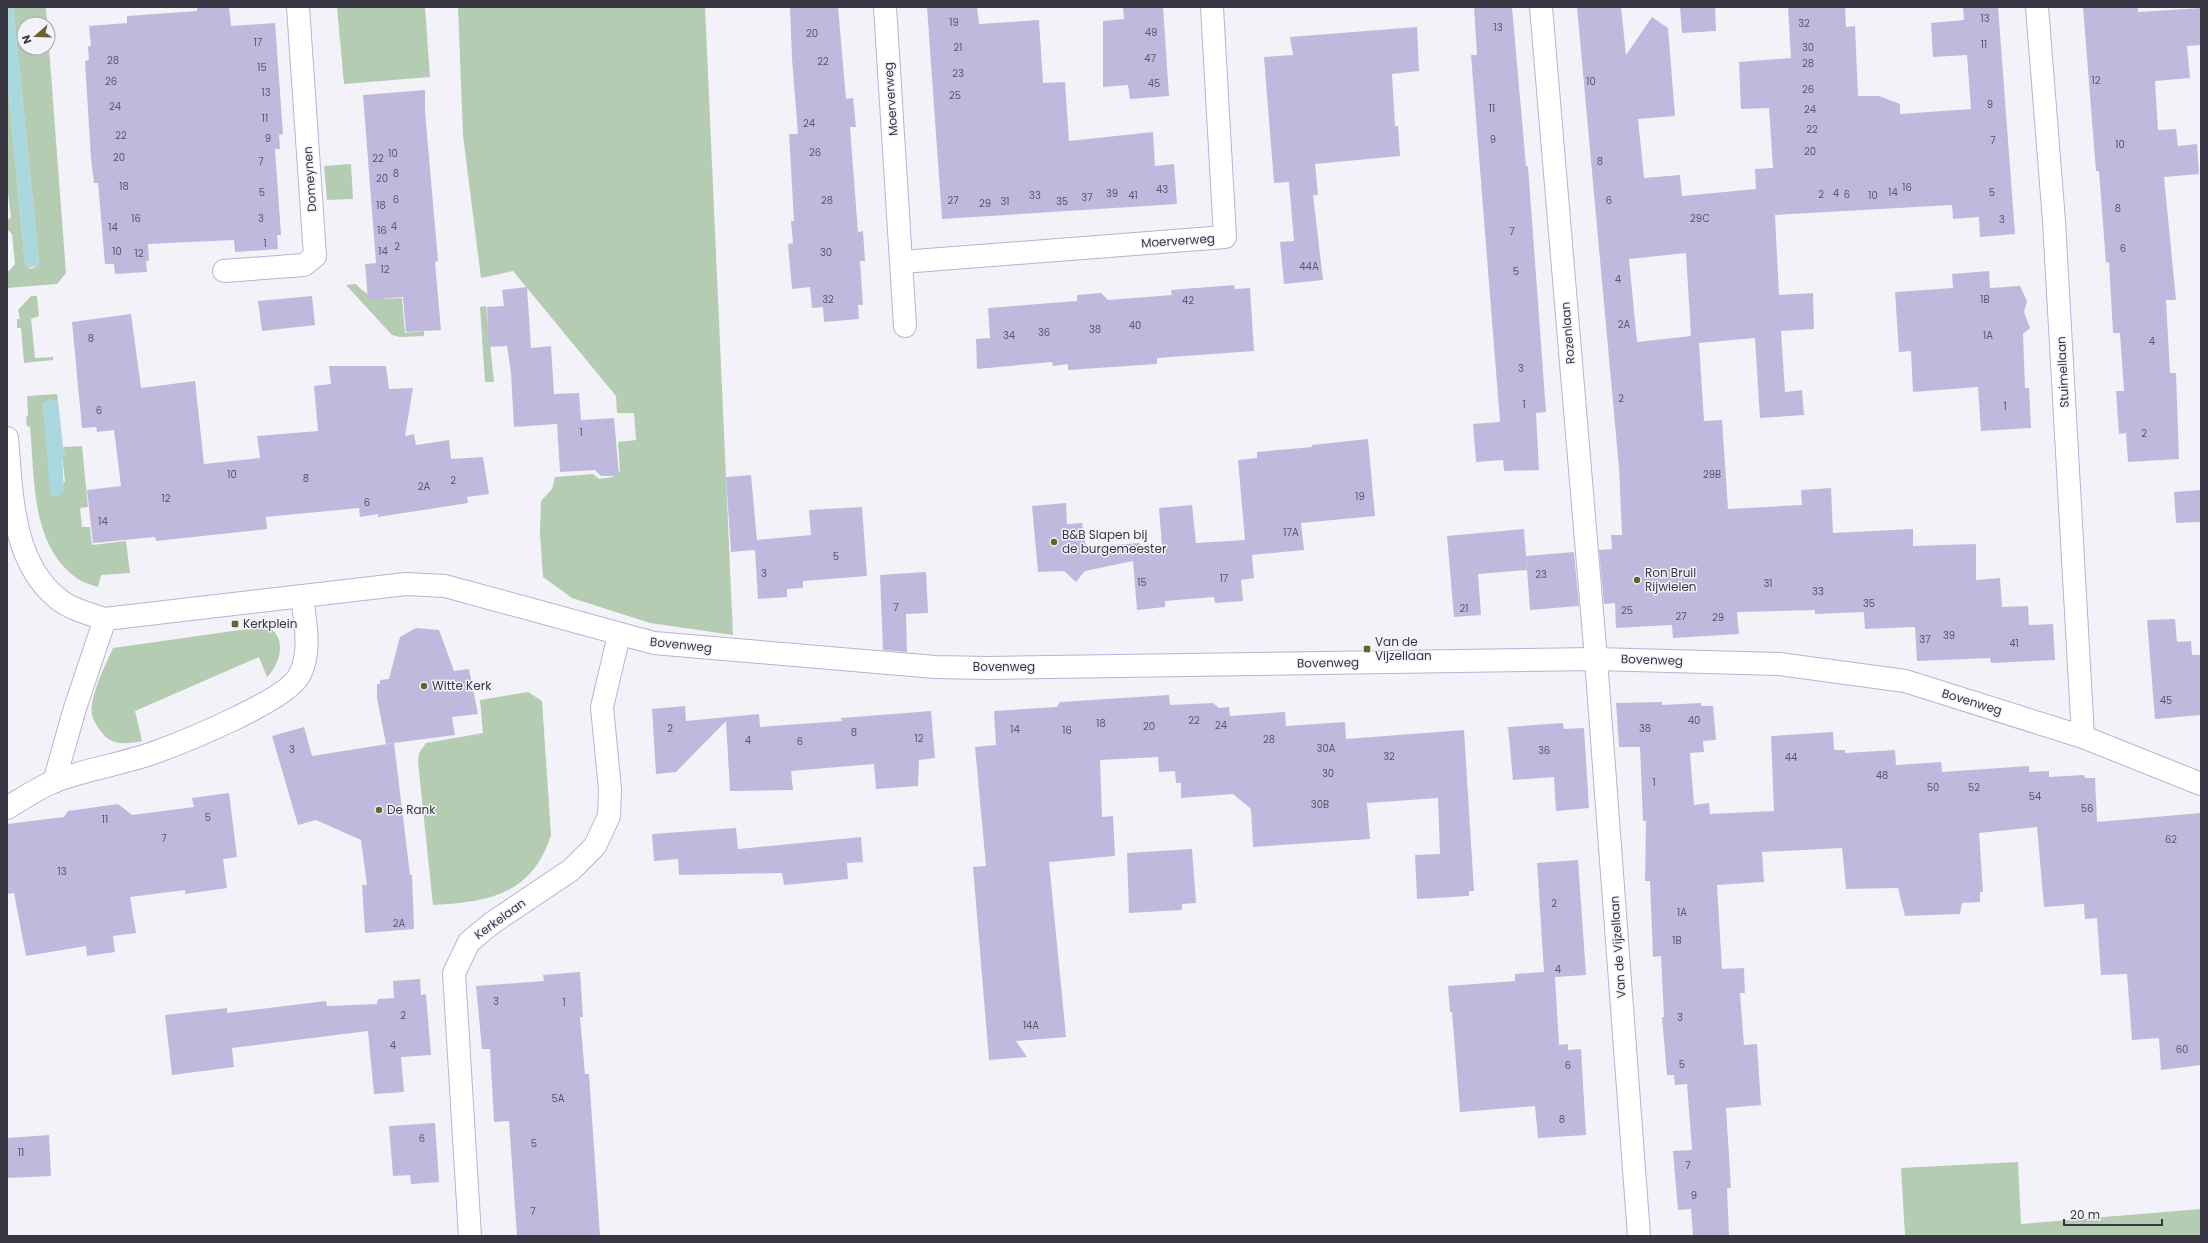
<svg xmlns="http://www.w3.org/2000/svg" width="2208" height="1243" viewBox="0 0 2208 1243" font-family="Poppins,sans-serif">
  <rect width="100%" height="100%" fill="#f3f2f9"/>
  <g fill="#b3ccb2">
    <path d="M13,7H46L47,24H24V48H48V35L66,273L57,284L7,288V273L15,264L12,234L8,230L7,221L11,217L7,186V75L25,264L30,269L38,266L39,261Z"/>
    <path d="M337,7H425L430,77L344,84Z"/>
    <path d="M458,7H705L733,635L650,623L572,598L543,577L540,534L541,501L552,489L555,477L593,474L599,479L613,477L618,471L620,472L618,442L636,440L634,413H617L616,396L513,271L481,278L463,135Z"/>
    <path d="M351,164L353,199L327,200L324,166Z"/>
    <path d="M356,284C372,301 380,299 402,298L405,333L424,331V336L400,337L392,335L346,285Z"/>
    <path d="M31,296H37L39,316L31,319L35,358L53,357V360L24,363L21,328H17V319H20L18,310Z"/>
    <path d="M486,306L494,382H485L480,307Z"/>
    <path d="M57,394L58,400L43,403L51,493L52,495L65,481L62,456L66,455L63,447L82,446L88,507L80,508L82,527H90L92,545L126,541L130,573L101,575L98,587C92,585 84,583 78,579C30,546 35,478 30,427L27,426L26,417L28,416L27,396Z"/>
    <path d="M257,625C288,627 284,660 267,677L259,657L135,711L142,741C129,744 112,746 103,734C98,728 94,722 92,715C89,697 106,664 113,648L247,629Z"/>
    <path d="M528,692L542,701L551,835C532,895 488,902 433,905L418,762L419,753L426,743L483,733L480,700Z"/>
    <path d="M2018,1162L2021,1224L2201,1209V1236H1905L1901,1168Z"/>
  </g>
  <g fill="#a9d8df">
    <path d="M7,7H13L39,261L38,266L27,268L25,264L7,75Z"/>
    <path d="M58,400L63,447L66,455L62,457L64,491L57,497L52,495L50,491L43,402Z"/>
  </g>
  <g fill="#bfbadd" fill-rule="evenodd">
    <path d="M197,7H229L231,26L275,23L283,134L279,135L280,149H275L281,235H277L278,249L235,252L234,240L148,244L149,261H146L147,272L115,274L114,264H105L98,183H94L91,159L85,61L89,60L88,46H91L89,26L127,23V16L197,11Z"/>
    <path d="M790,7H838L846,99L853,98L856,127H850L858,232L863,231L865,261H860L863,305H858L859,319L824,322L823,307L812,308L810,287L792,289L788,244L793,243L791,221H794L789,134H798L792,59Z"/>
    <path d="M927,7H977L979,24L1039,20L1043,83L1065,82L1069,141L1153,132L1155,166L1174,164L1177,204L942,219Z"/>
    <path d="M1123,7H1163L1169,96L1130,99L1128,85L1103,87V21L1124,19Z"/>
    <path d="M1474,7H1512L1526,166H1528L1546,412L1536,413L1539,470L1504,471L1503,460L1476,462L1473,424L1500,422L1471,55H1477Z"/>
    <path d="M1577,7H1621L1626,55L1652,17L1668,28L1675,116L1638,119L1644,178L1680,175L1682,196L1756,189L1755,169L1773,168L1769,108L1741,109L1739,62L1791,58L1788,7H1845L1846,27L1855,26L1858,96H1879L1900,104V114L1971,109L1967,55L1933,57L1931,23L1964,20L1963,7H1998L2015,234L1980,237L1979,217L1953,219L1952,205L1775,215L1779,295L1813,293L1814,329L1781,331L1785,392L1802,390L1804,415L1760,418L1755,338L1699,343L1704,421L1722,420L1728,509L1802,505L1801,490L1831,488L1833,533L1913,529V546L1976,544V580L2000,578L2002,607L2028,606L2029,625L2053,624L2055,660L1991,663L1990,658L1917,661L1915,627L1865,629L1864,612L1815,614V610L1737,612L1739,634L1673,638L1672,625L1616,628L1615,603L1604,604L1599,550L1612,549L1611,535H1622L1619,468ZM1686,253L1691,336L1637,342L1629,259Z"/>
    <path d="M1680,7H1715L1716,31L1682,33Z"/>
    <path d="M2083,7H2138V12L2201,8V45L2187,46L2190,78L2155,81L2158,130L2176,129L2178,146L2197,144L2199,174L2164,177L2176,300H2166L2170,373H2176L2179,459L2128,462L2126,433L2119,434L2116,391H2124L2120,333H2113L2109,262L2106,263L2099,171H2096Z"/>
    <path d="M1417,27L1419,71L1392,74L1395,126H1398L1400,156L1315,164L1318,195H1313L1323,280L1284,284L1280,242L1294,241L1289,182L1274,183L1264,57L1293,55L1290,37Z"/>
    <path d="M425,90V111L438,261L435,262L441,330L406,332L403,297L368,300L365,264L376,263L363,95Z"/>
    <path d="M1989,271L1990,288L2020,286L2027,301L2024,312L2030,328L2023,334L2025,388H2029L2031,428L1981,431L1978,387L1913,392L1911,351L1899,352L1895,292L1953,288L1952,274Z"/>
    <path d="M1234,285L1235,289L1250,288L1254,351L1157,358V364L1068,370V364L1053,366L1052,362L977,369L976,339L990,338L988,308L1077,301V295L1101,293L1108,300L1172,295L1171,290Z"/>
    <path d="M527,287L531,348L551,346L554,394L579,393L581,420L614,418L619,476H601L595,470L560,472L557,424L514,427L511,373L507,346L489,347L487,307L504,306L502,290Z"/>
    <path d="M312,296L315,325L262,331L258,301Z"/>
    <path d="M131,314L141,388L195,381L204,464L260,458L257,436L318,431L314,386L331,384L329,366H386L389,389L413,388L405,436L414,434L416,445L449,440L451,459L483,457L489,494L467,497L468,503L378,517V514L360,517L359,508L266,517L267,529L156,541L155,537L93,543L87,490L121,486L114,430L97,432L96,427L82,428L72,322Z"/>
    <path d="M1368,439L1375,516L1301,523L1304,550L1252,555L1254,578L1241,580L1243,601L1215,603L1214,597L1165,601V607L1137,610L1133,561L1085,571L1076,582L1064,571L1038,572L1032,506L1066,503L1067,524L1082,523L1086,547L1140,543L1141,548L1162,546L1159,508L1192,505L1196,543L1245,540L1238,460L1257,458V452L1312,447V445Z"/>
    <path d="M751,475L757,540L811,535L809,510L862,507L867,576L803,581V588L787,589V597L758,599L755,550L731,552L726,477Z"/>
    <path d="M2201,490V522L2176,523L2174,492Z"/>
    <path d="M1524,529L1527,570L1478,574L1481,615L1454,617L1447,536Z"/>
    <path d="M1574,552L1579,606L1530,610L1526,556Z"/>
    <path d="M926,572L928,613L906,614L907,652L883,650L880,575Z"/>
    <path d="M2175,619L2177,642L2191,641L2192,655H2201V715L2155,719L2147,620Z"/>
    <path d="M416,628L439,630L454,671L469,669L478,714L452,717L455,735L386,744L377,698V684H380V680L389,679L400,637Z"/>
    <path d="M1169,695L1170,705L1213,703L1219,708L1229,707L1230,716L1285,712L1286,726L1345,722L1346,739L1464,730L1474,891H1469V896L1417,899L1415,855L1440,854L1438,798L1367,803L1370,839L1253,847L1251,809L1233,794L1181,798V783H1176L1175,771L1159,772L1158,757L1100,760L1102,817L1113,816L1115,856L1049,862L1066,1037L1016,1041L1027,1057L989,1060L973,867L986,866L975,747L996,745L994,711L1057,707L1060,702Z"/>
    <path d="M1662,702V705L1701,703V706H1713L1716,740L1703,741L1704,752L1690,753L1694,805L1709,803L1710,814L1774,811L1771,736L1833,732L1834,750H1845V753L1895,750L1896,765L1941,762L1942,772L2029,766V772L2049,771V777L2084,775L2085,778H2095L2097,822L2201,813V1065L2161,1070L2159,1038L2132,1040L2127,974L2101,975L2097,918L2085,919L2084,904L2044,907L2037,827L1979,833L1983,892H1980V902L1962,903L1960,914L1905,916L1898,888L1846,889L1842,848L1762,852L1764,882L1717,885L1722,969L1744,968L1745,993H1740L1744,1045L1757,1044L1761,1105L1726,1108L1731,1188H1727L1729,1236H1693L1691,1209L1678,1210L1673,1151L1692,1150L1689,1110L1687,1084L1675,1085L1674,1075H1667L1662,1017H1664L1661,956L1653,957L1650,881H1645L1646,821H1643L1640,747H1619L1616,703Z"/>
    <path d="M685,706L686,721L759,714L760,727L842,721L841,718L931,711L935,758L919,760L918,786L876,789L874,764L791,771L793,790L730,791L726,721L676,772L656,774L652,709Z"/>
    <path d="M1563,723L1564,729L1584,728L1589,808L1556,811L1554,777L1513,780L1508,727Z"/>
    <path d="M304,727L312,756L394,743L410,875H412L414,929L365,933L362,885H367L361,840L316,820L298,825L272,736Z"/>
    <path d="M229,793L237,857L223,859L227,888L185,894V890L130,897L136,933L113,936L115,952L87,956L86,946L26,956L14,893L7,894V824L64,817L68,811L118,804L132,815L194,807L192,798Z"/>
    <path d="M736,828L738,849L861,837L863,862L847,863L848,879L784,885L782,873L679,875L678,859L654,861L652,834Z"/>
    <path d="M1192,849L1196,903L1182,904V910L1129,913L1127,853Z"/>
    <path d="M1578,860L1586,975L1555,977L1559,1045L1568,1044V1050L1581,1049L1586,1135L1538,1138L1535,1106L1460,1112L1452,1012H1450L1448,986L1515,981V974L1544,972L1537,863Z"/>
    <path d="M580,972L583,1017H580L585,1074H589L600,1236H517L509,1121L494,1122L490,1049H482L476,986L544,981L543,975Z"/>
    <path d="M420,979L421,995L426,994L431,1055L401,1057L404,1092L374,1094L368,1031L232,1048L234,1067L172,1075L165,1015L227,1008V1013L326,1001L327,1006L377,1004L378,999L394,998L393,981Z"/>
    <path d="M435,1123L439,1182L411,1184L410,1175L393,1176L389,1126Z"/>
    <path d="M49,1135L51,1176L7,1178V1138Z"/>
  </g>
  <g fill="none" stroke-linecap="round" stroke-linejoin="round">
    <defs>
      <g id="minor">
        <path d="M885,7L905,326"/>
        <path d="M1541,7L1596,659L1639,1236"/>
        <path d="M2037,7L2054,221L2083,737"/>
        <path d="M902,262L1225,237L1212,7"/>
        <path d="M224,271L304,265L315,256L298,7"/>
        <path d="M7,438C12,492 11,560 57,598C70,609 89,614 105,619L406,584L445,586L654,643L935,667L989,668L1596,659L1779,664L1905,681L2083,737L2201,784"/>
        <path d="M54,782L75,708L105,619"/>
        <path d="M7,808C22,799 38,788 55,781C87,769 123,764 156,752C186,741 285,701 299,676C312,653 305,621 302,596"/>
        <path d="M470,1236L454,973L469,942L492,923L571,870L595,846L609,816L610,790L602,707L619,635"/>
      </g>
    </defs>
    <use href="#minor" stroke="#b8b3d4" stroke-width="24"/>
    <use href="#minor" stroke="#fff" stroke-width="22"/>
  </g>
  <g fill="#68622e" stroke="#f3f2f9" stroke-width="1.5">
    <circle cx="1054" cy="542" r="4"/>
    <circle cx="1637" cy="580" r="4"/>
    <rect x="231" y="620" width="8" height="8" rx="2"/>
    <rect x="1363" y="645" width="8" height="8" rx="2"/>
    <circle cx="424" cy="686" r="4"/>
    <circle cx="379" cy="810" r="4"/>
  </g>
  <g text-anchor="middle" stroke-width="3" stroke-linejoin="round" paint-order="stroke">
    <g font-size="10" fill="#5a576a">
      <text x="1985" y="22">13</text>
      <text x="954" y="26">19</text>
      <text x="1804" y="27">32</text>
      <text x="1498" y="31">13</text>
      <text x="1151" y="36">49</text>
      <text x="812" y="37">20</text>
      <text x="258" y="46">17</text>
      <text x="1984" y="48">11</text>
      <text x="958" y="51">21</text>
      <text x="1808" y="51">30</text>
      <text x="1150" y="62">47</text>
      <text x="113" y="64">28</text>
      <text x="823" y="65">22</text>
      <text x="1808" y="67">28</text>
      <text x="262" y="71">15</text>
      <text x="958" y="77">23</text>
      <text x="2096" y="84">12</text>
      <text x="111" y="85">26</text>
      <text x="1591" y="85">10</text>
      <text x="1154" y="87">45</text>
      <text x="1808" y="93">26</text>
      <text x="266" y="96">13</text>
      <text x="955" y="99">25</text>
      <text x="1990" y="108">9</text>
      <text x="115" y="110">24</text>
      <text x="1492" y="112">11</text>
      <text x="1810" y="113">24</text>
      <text x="265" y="122">11</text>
      <text x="809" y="127">24</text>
      <text x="1812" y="133">22</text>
      <text x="121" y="139">22</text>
      <text x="268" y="142">9</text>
      <text x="1493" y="143">9</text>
      <text x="1993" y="144">7</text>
      <text x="2120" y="148">10</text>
      <text x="1810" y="155">20</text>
      <text x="815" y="156">26</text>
      <text x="393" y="157">10</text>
      <text x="119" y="161">20</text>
      <text x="378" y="162">22</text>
      <text x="261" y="165">7</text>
      <text x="1600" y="165">8</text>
      <text x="396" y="177">8</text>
      <text x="382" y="182">20</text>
      <text x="124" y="190">18</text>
      <text x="1907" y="191">16</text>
      <text x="1162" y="193">43</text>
      <text x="262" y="196">5</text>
      <text x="1893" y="196">14</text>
      <text x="1992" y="196">5</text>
      <text x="1112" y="197">39</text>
      <text x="1836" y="197">4</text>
      <text x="1821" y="198">2</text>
      <text x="1847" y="198">6</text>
      <text x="1035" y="199">33</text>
      <text x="1133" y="199">41</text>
      <text x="1873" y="199">10</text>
      <text x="1087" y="201">37</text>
      <text x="396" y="203">6</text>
      <text x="827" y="204">28</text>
      <text x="953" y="204">27</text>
      <text x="1609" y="204">6</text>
      <text x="1005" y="205">31</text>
      <text x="1062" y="205">35</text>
      <text x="985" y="207">29</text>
      <text x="381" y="209">18</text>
      <text x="2118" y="212">8</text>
      <text x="136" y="222">16</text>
      <text x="261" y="222">3</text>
      <text x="1700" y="222">29C</text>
      <text x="2002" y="223">3</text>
      <text x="394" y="230">4</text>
      <text x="113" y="231">14</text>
      <text x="382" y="234">16</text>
      <text x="1512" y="235">7</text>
      <text x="265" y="247">1</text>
      <text x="397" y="250">2</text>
      <text x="2123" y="252">6</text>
      <text x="117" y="255">10</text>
      <text x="383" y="255">14</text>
      <text x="826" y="256">30</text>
      <text x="139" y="257">12</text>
      <text x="1309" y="270">44A</text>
      <text x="385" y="273">12</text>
      <text x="1516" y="275">5</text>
      <text x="1618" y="283">4</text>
      <text x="828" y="303">32</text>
      <text x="1985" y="303">1B</text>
      <text x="1188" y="304">42</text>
      <text x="1624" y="328">2A</text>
      <text x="1135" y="329">40</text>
      <text x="1095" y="333">38</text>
      <text x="1044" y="336">36</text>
      <text x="1009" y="339">34</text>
      <text x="1988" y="339">1A</text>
      <text x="91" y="342">8</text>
      <text x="2152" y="345">4</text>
      <text x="1521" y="372">3</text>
      <text x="1621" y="402">2</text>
      <text x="1524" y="408">1</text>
      <text x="2005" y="410">1</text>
      <text x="99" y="414">6</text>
      <text x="581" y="436">1</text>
      <text x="2144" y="437">2</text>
      <text x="232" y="478">10</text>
      <text x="1712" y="478">29B</text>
      <text x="306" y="482">8</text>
      <text x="453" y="484">2</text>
      <text x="424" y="490">2A</text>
      <text x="1360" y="500">19</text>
      <text x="166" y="502">12</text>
      <text x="367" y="506">6</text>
      <text x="103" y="525">14</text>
      <text x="1291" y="536">17A</text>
      <text x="836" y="560">5</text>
      <text x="764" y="577">3</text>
      <text x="1541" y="578">23</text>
      <text x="1224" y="582">17</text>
      <text x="1142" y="586">15</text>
      <text x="1768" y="587">31</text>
      <text x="1818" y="595">33</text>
      <text x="1869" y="607">35</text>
      <text x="896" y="611">7</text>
      <text x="1464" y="612">21</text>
      <text x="1627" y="614">25</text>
      <text x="1681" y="620">27</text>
      <text x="1718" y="621">29</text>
      <text x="1949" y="639">39</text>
      <text x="1925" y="643">37</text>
      <text x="2014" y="647">41</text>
      <text x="2166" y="704">45</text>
      <text x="1194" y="724">22</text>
      <text x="1694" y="724">40</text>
      <text x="1101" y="727">18</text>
      <text x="1221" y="729">24</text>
      <text x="1149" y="730">20</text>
      <text x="670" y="732">2</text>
      <text x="1645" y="732">38</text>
      <text x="1015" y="733">14</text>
      <text x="1067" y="734">16</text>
      <text x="854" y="736">8</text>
      <text x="919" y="742">12</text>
      <text x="1269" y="743">28</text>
      <text x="748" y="744">4</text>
      <text x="800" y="745">6</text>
      <text x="1326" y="752">30A</text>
      <text x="292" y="753">3</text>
      <text x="1544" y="754">36</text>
      <text x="1389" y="760">32</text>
      <text x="1791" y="761">44</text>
      <text x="1328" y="777">30</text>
      <text x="1882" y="779">48</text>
      <text x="1654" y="786">1</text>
      <text x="1933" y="791">50</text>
      <text x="1974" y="791">52</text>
      <text x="2035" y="800">54</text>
      <text x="1320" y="808">30B</text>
      <text x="2087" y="812">56</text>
      <text x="208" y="821">5</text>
      <text x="105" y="823">11</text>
      <text x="164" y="842">7</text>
      <text x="2171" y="843">62</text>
      <text x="62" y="875">13</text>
      <text x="1554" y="907">2</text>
      <text x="1682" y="916">1A</text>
      <text x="399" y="927">2A</text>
      <text x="1677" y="944">1B</text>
      <text x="1558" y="973">4</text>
      <text x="496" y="1005">3</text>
      <text x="564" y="1006">1</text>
      <text x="403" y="1019">2</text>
      <text x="1680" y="1021">3</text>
      <text x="1031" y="1029">14A</text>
      <text x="393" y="1049">4</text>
      <text x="2182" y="1053">60</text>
      <text x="1682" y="1068">5</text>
      <text x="1568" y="1069">6</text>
      <text x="558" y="1102">5A</text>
      <text x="1562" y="1123">8</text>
      <text x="422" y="1142">6</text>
      <text x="534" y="1147">5</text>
      <text x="21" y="1156">11</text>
      <text x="1688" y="1169">7</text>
      <text x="1694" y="1199">9</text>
      <text x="533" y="1215">7</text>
    </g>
    <g font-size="12" fill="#383643" stroke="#f3f2f9">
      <text transform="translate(891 99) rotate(-94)" y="4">Moerverweg</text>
      <text transform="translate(310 179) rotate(-94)" y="4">Domeynen</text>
      <text transform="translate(1178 241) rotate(-4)" y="4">Moerverweg</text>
      <text transform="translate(1568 333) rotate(-95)" y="4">Rozenlaan</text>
      <text transform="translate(2063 372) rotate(-93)" y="4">Stuimellaan</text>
      <text transform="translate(681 645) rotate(6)" y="4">Bovenweg</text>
      <text transform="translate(1652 660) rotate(2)" y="4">Bovenweg</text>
      <text transform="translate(1328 663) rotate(-1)" y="4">Bovenweg</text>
      <text x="1004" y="671">Bovenweg</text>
      <text transform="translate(1972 702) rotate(17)" y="4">Bovenweg</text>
      <text transform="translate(500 919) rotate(-36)" y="4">Kerkelaan</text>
      <text transform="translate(1618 947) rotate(-94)" y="4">Van de Vijzellaan</text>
    </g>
    <g font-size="12" fill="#383643" stroke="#f3f2f9" text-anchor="start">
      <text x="1062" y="539">B&amp;B Slapen bij<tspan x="1062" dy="14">de burgemeester</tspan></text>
      <text x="1645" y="577">Ron Bruil<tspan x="1645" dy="14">Rijwielen</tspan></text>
      <text x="243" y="628">Kerkplein</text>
      <text x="1375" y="646">Van de<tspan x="1375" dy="14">Vijzellaan</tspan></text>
      <text x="432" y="690">Witte Kerk</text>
      <text x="387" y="814">De Rank</text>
    </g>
  </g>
  <rect width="2208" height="1243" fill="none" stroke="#383643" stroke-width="16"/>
  <g transform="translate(36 36) rotate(250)"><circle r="19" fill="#f3f2f9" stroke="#a8a7b0"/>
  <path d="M0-3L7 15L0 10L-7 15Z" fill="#68622e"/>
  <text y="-6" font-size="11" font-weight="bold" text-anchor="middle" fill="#383643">N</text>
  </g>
  <path d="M2064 1219v6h98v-6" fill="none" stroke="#383643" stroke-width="2"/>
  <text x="2070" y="1219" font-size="12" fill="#383643" stroke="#f3f2f9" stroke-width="3" paint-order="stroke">20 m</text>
</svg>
